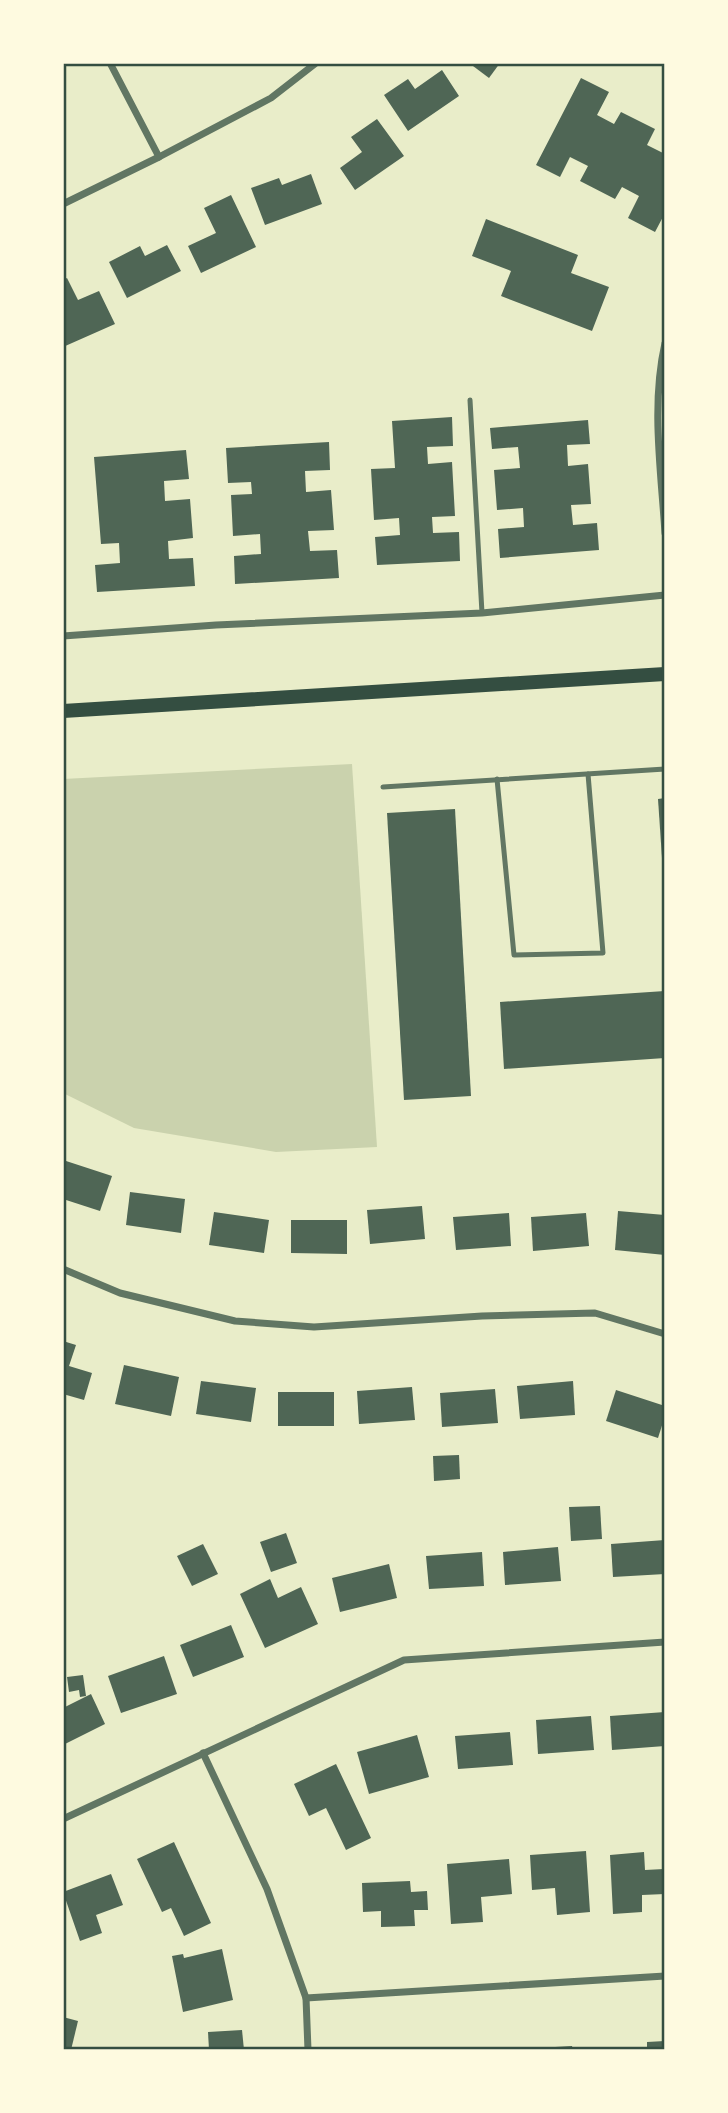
<svg xmlns="http://www.w3.org/2000/svg" width="728" height="2113" viewBox="0 0 728 2113" font-family="Poppins,sans-serif">
  <rect width="100%" height="100%" fill="#e9edc9"/>
  <path fill="#cad2ad" d="M352,764L377,1147L276,1152L134,1128L63,1093V779Z"/>
  <g fill="#4f6655">
    <path d="M469,63H500L489,78Z"/>
    <path d="M442,70L459,96L408,131L384,95L408,79L415,89Z"/>
    <path d="M581,78L609,92L597,115L614,124L621,112L655,129L647,145L665,154V213L655,232L628,218L639,196L622,187L615,199L580,181L588,166L570,157L560,177L536,165Z"/>
    <path d="M377,119L404,156L355,190L340,168L362,152L351,137Z"/>
    <path d="M311,174L322,204L265,225L251,188L279,178L282,185Z"/>
    <path d="M231,195L256,247L201,273L188,246L216,233L204,208Z"/>
    <path d="M486,219L578,255L571,273L609,287L592,331L501,296L511,271L472,256Z"/>
    <path d="M167,245L181,271L127,298L109,262L140,246L145,256Z"/>
    <path d="M67,278L78,300L99,291L115,324L63,347V280Z"/>
    <path d="M452,417L453,446L427,447L428,464L452,462L455,516L432,517L433,533L459,532L460,561L377,565L375,537L400,535L399,518L374,520L371,469L395,468L392,421Z"/>
    <path d="M588,420L590,444L567,445L568,466L588,464L591,504L571,505L573,525L597,523L599,550L500,558L498,529L524,527L523,508L497,510L494,470L520,468L518,447L492,449L490,428Z"/>
    <path d="M329,442L330,470L305,471L306,492L331,490L334,530L308,531L310,551L337,550L339,578L235,584L234,556L261,554L260,534L233,536L231,495L252,494L251,482L228,483L226,448Z"/>
    <path d="M186,450L189,479L164,481L165,501L190,499L193,538L168,541L169,559L193,558L195,586L97,592L95,565L120,563L119,543L101,544L94,457Z"/>
    <path d="M665,798V873H663L658,799Z"/>
    <path d="M455,809L471,1096L404,1100L387,813Z"/>
    <path d="M665,991V1058L504,1069L500,1002Z"/>
    <path d="M63,1160L112,1176L100,1211L63,1199Z"/>
    <path d="M130,1192L185,1199L181,1233L126,1225Z"/>
    <path d="M422,1206L425,1239L370,1244L367,1210Z"/>
    <path d="M618,1211L665,1215V1255L615,1250Z"/>
    <path d="M214,1212L269,1220L264,1253L209,1245Z"/>
    <path d="M509,1213L511,1246L456,1250L453,1217Z"/>
    <path d="M586,1213L589,1246L533,1251L531,1217Z"/>
    <path d="M291,1220H347V1254L291,1253Z"/>
    <path d="M63,1341L76,1345L69,1366L92,1373L84,1400L63,1394Z"/>
    <path d="M124,1365L179,1377L171,1416L115,1404Z"/>
    <path d="M201,1381L256,1388L251,1422L196,1414Z"/>
    <path d="M573,1381L575,1415L520,1419L517,1386Z"/>
    <path d="M412,1387L415,1420L359,1424L357,1391Z"/>
    <path d="M495,1389L498,1423L442,1427L440,1393Z"/>
    <path d="M616,1390L665,1406V1416L658,1438L606,1421Z"/>
    <rect x="278" y="1392" width="56" height="34"/>
    <path d="M459,1455L460,1479L434,1481L433,1456Z"/>
    <path d="M600,1506L602,1539L571,1541L569,1507Z"/>
    <path d="M286,1533L297,1563L271,1572L260,1542Z"/>
    <path d="M665,1540V1574L613,1577L611,1544Z"/>
    <path d="M203,1544L218,1574L192,1586L177,1556Z"/>
    <path d="M558,1547L561,1581L505,1585L503,1552Z"/>
    <path d="M482,1552L484,1586L429,1589L426,1556Z"/>
    <path d="M389,1564L397,1598L340,1612L332,1578Z"/>
    <path d="M270,1579L278,1598L301,1587L318,1624L265,1648L240,1594Z"/>
    <path d="M231,1625L244,1657L193,1677L180,1645Z"/>
    <path d="M164,1656L177,1694L121,1713L108,1676Z"/>
    <path d="M83,1675L86,1696L80,1697L79,1690L69,1692L67,1677Z"/>
    <path d="M91,1694L105,1724L63,1745V1708Z"/>
    <path d="M665,1712V1746L612,1750L610,1716Z"/>
    <path d="M591,1716L594,1750L538,1754L536,1720Z"/>
    <path d="M510,1732L513,1765L458,1769L455,1736Z"/>
    <path d="M417,1735L429,1777L369,1794L357,1752Z"/>
    <path d="M336,1764L371,1838L346,1850L326,1808L309,1816L294,1784Z"/>
    <path d="M174,1842L211,1923L184,1936L171,1908L162,1912L137,1859Z"/>
    <path d="M586,1851L590,1912L557,1915L555,1888L532,1890L530,1855Z"/>
    <path d="M644,1852L645,1870L664,1869L665,1894L642,1895V1912L613,1914L610,1855Z"/>
    <path d="M509,1859L512,1894L481,1897L483,1922L451,1924L447,1864Z"/>
    <path d="M111,1874L123,1905L96,1915L102,1933L80,1941L63,1892Z"/>
    <path d="M410,1881L411,1892L427,1891L428,1910H414L415,1926L381,1927V1911L363,1912L362,1883Z"/>
    <path d="M222,1949L233,2000L183,2012L172,1956L183,1954L184,1958Z"/>
    <path d="M63,2017L78,2021L71,2050H63Z"/>
    <path d="M242,2030L244,2050H209L208,2032Z"/>
    <path d="M665,2041V2050H647V2042Z"/>
    <path d="M572,2046L573,2050H539L538,2048Z"/>
  </g>
  <g fill="none" stroke-linecap="round" stroke-linejoin="round">
    <g stroke="#617663" stroke-width="5">
      <path d="M470,400L482,613"/>
      <path d="M497,779L514,955L603,953L588,774"/>
      <path d="M383,787L665,769"/>
    </g>
    <g stroke="#617663" stroke-width="7">
      <path d="M110,63L159,157"/>
      <path d="M63,204L159,157L271,98L316,63"/>
      <path d="M665,343C651,405 661,470 665,533"/>
      <path d="M63,636L216,625L482,613L665,595"/>
      <path d="M63,1269L120,1293L235,1321L314,1327L482,1316L595,1313L665,1334"/>
      <path d="M203,1753L267,1889L306,1998L308,2050"/>
      <path d="M63,1819L404,1660L665,1642"/>
      <path d="M306,1998L665,1976"/>
    </g>
    <path stroke="#344e41" stroke-width="14" d="M63,711L665,674"/>
  </g>
  <rect width="728" height="2113" fill="none" stroke="#fefae0" stroke-width="130"/>
  <rect x="65" y="65" width="598" height="1983" fill="none" stroke="#344e41" stroke-width="2.5"/>
</svg>
